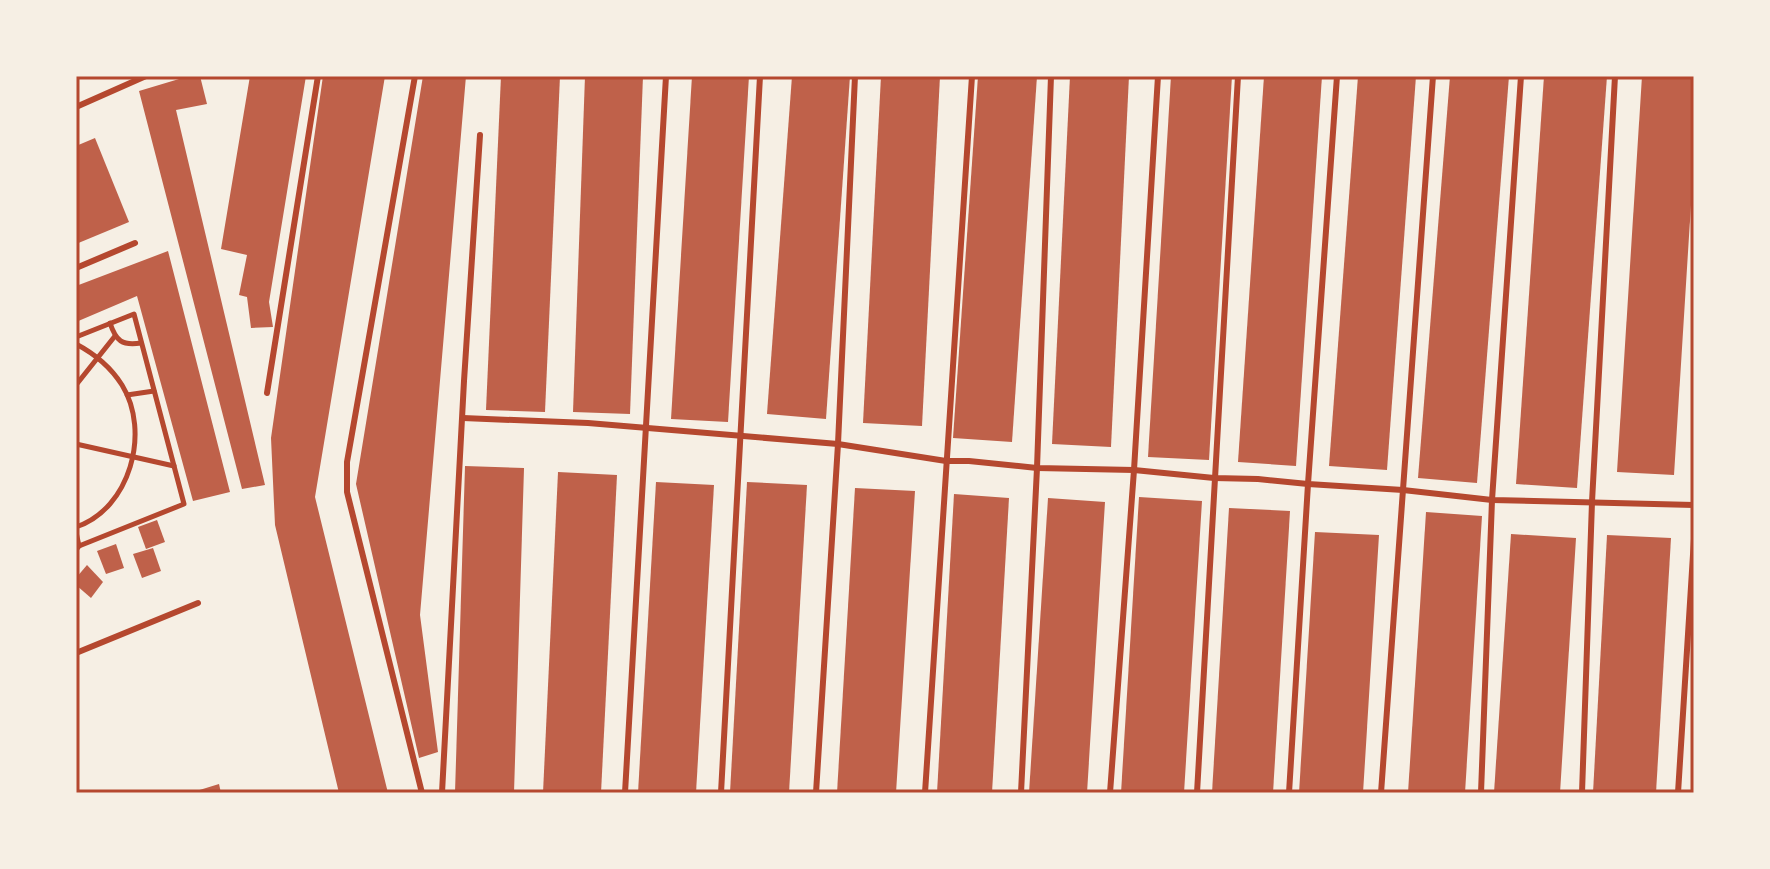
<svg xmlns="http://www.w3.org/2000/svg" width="1770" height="869" viewBox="0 0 1770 869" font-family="'DejaVu Sans',sans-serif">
  <rect width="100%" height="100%" fill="#f6efe4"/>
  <g fill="#bf614a">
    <path d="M189,76H200L207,104L176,110L265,485L242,489L139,91Z"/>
    <path d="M250,76H306L269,302L273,327L251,328L247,297L239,295L247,255L221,249Z"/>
    <path d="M323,76H385L315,497L388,793H339L275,525L271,438Z"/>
    <path d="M423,76H466L420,615L438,752L419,758L356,484Z"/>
    <path d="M501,76H560L545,412L486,410Z"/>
    <path d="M585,76H643L630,414L573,412Z"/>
    <path d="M692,76H749L728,422L671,419Z"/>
    <path d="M792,76H850L826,419L767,414Z"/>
    <path d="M881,76H940L922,426L863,423Z"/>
    <path d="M978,76H1037L1012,442L953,438Z"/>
    <path d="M1070,76H1129L1111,447L1052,444Z"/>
    <path d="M1171,76H1232L1209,460L1148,457Z"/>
    <path d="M1264,76H1322L1296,466L1238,462Z"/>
    <path d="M1358,76H1416L1387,470L1329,466Z"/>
    <path d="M1450,76H1509L1477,483L1418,478Z"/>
    <path d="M1544,76H1607L1577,488L1516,484Z"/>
    <path d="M1642,76H1694V157L1674,475L1617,472Z"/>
    <path d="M95,138L129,222L76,244V146Z"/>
    <path d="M168,251L230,492L193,501L137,296L76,322V286Z"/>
    <path d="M465,466L524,468L514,793H455Z"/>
    <path d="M558,472L617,475L601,793H543Z"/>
    <path d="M656,482L714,485L696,793H638Z"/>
    <path d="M747,482L807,485L789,793H730Z"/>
    <path d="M855,488L915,491L896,793H837Z"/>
    <path d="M954,494L1009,498L992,793H937Z"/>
    <path d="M1139,497L1202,501L1184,793H1121Z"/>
    <path d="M1048,498L1105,502L1087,793H1029Z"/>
    <path d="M1229,508L1290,511L1273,793H1212Z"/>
    <path d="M1426,512L1482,516L1465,793H1408Z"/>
    <path d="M157,520L165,542L146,549L138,527Z"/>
    <path d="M1315,532L1379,535L1363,793H1299Z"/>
    <path d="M1511,534L1576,538L1560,793H1494Z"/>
    <path d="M1607,535L1671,538L1656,793H1593Z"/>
    <path d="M116,544L124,568L106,574L97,551Z"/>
    <path d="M153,548L161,571L142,578L133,554Z"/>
    <path d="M87,565L103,582L91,598L76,585V578Z"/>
    <path d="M219,784L221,793H193V792Z"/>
  </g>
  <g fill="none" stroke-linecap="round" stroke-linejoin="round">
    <g stroke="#b5482f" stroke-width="5">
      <path d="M110,323C116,341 122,346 141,343"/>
      <path d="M76,337L134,314L184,504L79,546L76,550"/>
      <path d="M76,344C95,354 110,366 122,385C151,432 130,509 76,527"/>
      <path d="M76,385L115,336"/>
      <path d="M127,395L154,391"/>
      <path d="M76,444L174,466"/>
      <path d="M76,532L79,546"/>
    </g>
    <g stroke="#b5482f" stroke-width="6">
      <path d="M415,76L347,462V492L422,793"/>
      <path d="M76,107L146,76"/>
      <path d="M76,268L135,243"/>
      <path d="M267,393L318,76"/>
      <path d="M463,418L588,423L838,444L946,461H969L1037,468L1134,470L1214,478L1258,479L1308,484L1403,490L1492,500L1694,505"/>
      <path d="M76,653L198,603"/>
      <path d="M442,793L464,381L480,135"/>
      <path d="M625,793L666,76"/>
      <path d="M721,793L760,76"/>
      <path d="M816,793L838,444L855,76"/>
      <path d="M925,793L972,76"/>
      <path d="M1021,793L1037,468L1051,76"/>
      <path d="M1110,793L1134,470L1158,76"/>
      <path d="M1197,793L1238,76"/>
      <path d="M1289,793L1308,484L1337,76"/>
      <path d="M1381,793L1433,76"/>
      <path d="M1481,793L1492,500L1521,76"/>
      <path d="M1582,793L1592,502L1615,76"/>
      <path d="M1678,793L1694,539"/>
    </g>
  </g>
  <rect width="1770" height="869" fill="none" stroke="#f6efe4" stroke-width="156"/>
  <rect x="78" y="78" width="1614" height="713" fill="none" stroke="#b5482f" stroke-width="3"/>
</svg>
